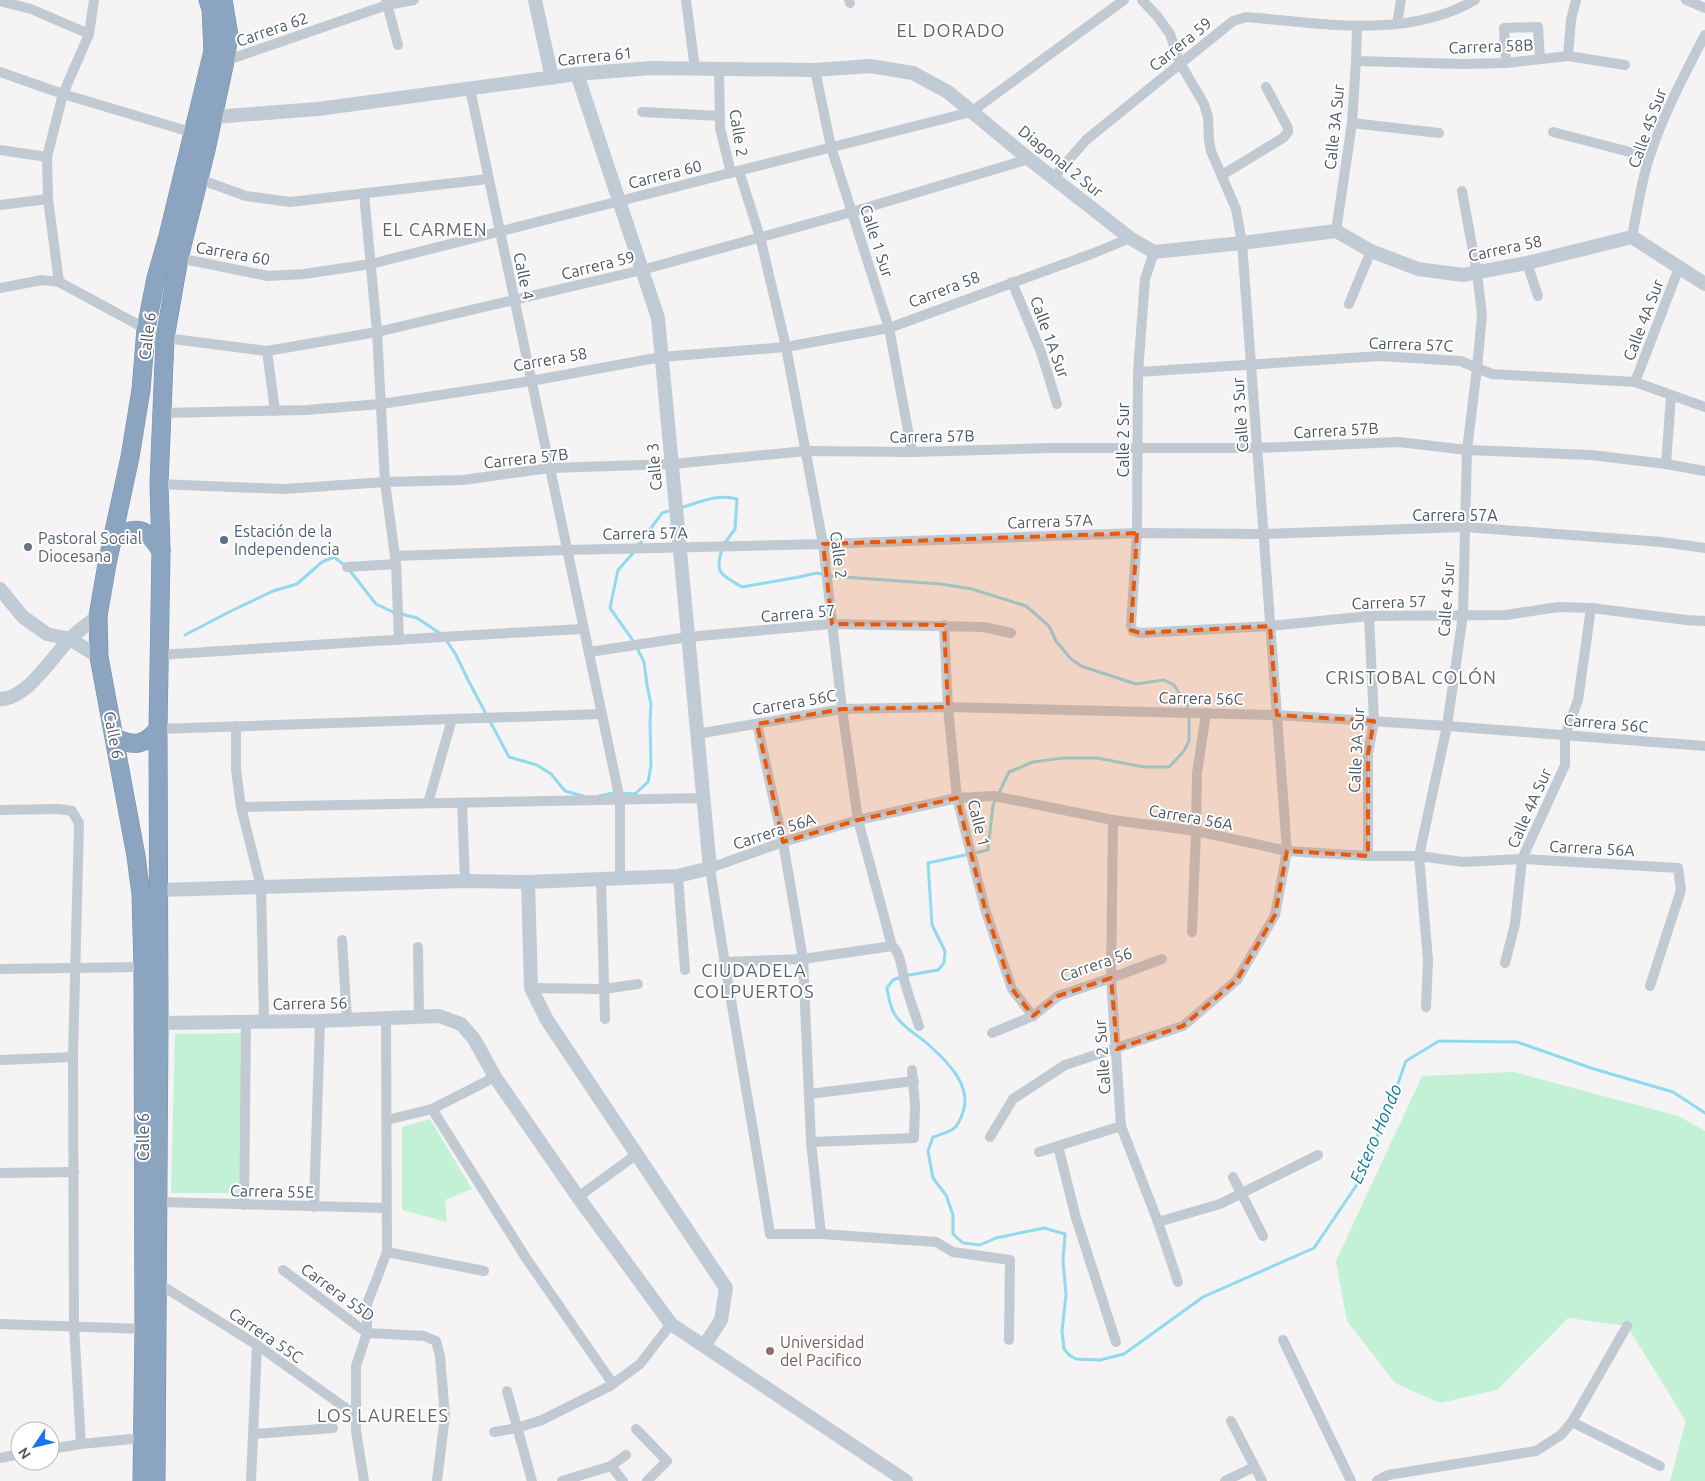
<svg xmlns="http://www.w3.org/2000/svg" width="1705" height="1481" viewBox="0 0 1705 1481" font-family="Ubuntu,sans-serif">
  <rect width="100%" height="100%" fill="#f5f3f3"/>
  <g fill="#c3f1d5">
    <path d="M241,1033L239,1193H171L175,1034Z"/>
    <path d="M1514,1072L1678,1116L1705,1131V1481H1670L1686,1421L1627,1326L1568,1318L1497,1390L1440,1403L1395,1383L1347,1321L1336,1261L1422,1076Z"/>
    <path d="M430,1119L472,1189L445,1200L447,1222L402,1210V1127Z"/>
  </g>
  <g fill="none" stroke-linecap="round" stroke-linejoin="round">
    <g stroke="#90daee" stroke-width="3">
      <path d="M680,508C698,503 718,493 737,499L735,529L724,544"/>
      <path d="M638,546L662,513L672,510"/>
      <path d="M722,549C714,574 722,575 742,587L799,577L817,573L830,576L941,584L972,589L1026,606L1049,626L1056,641L1071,659L1081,666L1136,684L1164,680L1174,685L1187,705L1189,715V741L1184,751L1169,767H1144L1097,758H1063L1033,762L1009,772L993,805L988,850L928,863L932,925L945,951L944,963L938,970L903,976L893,980L887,988C889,999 891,1012 899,1020C908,1031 921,1037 931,1047C949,1063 972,1087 963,1112C957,1131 951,1131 933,1137L928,1151L933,1178L946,1195L953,1215V1234L963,1243L980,1245L996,1238L1044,1228L1065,1234L1063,1261L1066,1295L1062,1331L1064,1349L1069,1355L1076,1359L1100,1360L1124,1354L1203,1297L1314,1248L1358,1183L1392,1100L1406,1061L1439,1041L1517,1042L1594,1069L1673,1092L1705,1113"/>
      <path d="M185,635L229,612L273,591L297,584L322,562L334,557L347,567L376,604L393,612L417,618L441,634"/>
      <path d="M445,638L456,655L468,680L509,757L537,765L551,774L565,791L583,796"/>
      <path d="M634,642L610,608L618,570L635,551"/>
      <path d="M599,796L614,793L635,794L648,782L651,765L650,722L651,704L647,685L644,662L637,648"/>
    </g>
    <defs>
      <g id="highway">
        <path d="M112,541C134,524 147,527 161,551"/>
        <path d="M115,738C135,747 145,745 158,729"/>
        <path d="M142,1481L144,1329L143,967L141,894L136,856L99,657L98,616L107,564L130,457L141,390L146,329L156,278L168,236L213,51L211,9L208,0"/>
        <path d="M156,1481L159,1023L158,729L161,551L159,484L165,338L179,258L206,150L225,61L229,35L223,0"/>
      </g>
    </defs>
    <use href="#highway" stroke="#7690ad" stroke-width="19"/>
    <g stroke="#c1cad2" stroke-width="10">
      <path d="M386,0L398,45"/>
      <path d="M686,0L695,69"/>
      <path d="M849,0L850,3"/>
      <path d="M1686,0L1705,8"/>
      <path d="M0,1L31,9L89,34"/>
      <path d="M1397,24L1401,0"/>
      <path d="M1568,56L1571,20L1576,0"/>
      <path d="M225,61L387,5L414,0"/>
      <path d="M1356,61L1462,64L1506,63L1568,56L1625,65"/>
      <path d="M1506,63L1504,28L1538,27L1540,59"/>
      <path d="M719,69L720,128L731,173"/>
      <path d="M815,70L831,147L889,328L912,452"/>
      <path d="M0,72L63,94L194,133"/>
      <path d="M470,89L620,800V878"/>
      <path d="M642,112L720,116"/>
      <path d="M1352,123L1439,133"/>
      <path d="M1553,132L1649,157"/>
      <path d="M0,150L47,157"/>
      <path d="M739,171L760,237L786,347L823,544L842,709L858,820L892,946C901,953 902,971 905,983C909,997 914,1011 919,1026"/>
      <path d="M1222,175L1283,138L1288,132V128L1266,87"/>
      <path d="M1053,178L1086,140L1233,21L1246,17C1321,23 1406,40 1475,0"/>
      <path d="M199,179L246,196L290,202L488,179"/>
      <path d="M364,193L377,332L385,482L396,564L399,640"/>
      <path d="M0,205L48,199"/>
      <path d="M1336,231L1352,123L1356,61L1357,26"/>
      <path d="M1632,237C1637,211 1641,183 1649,158C1663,115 1684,75 1705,35"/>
      <path d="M1154,252L1145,279L1138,372L1137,533L1131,625L1133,631L1140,633L1270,626L1369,616L1506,615L1558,607L1591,608L1686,620L1705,621"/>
      <path d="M179,258L268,276L304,274L371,264L971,112L1124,0"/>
      <path d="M1527,263L1538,296"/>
      <path d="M59,282L48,199L47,157L63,94L89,34L94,0"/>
      <path d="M1012,282L1041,352L1057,404"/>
      <path d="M0,288L42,280L59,282L146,329"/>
      <path d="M1349,304L1371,251"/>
      <path d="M165,338L267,351L377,332L642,270L852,212L1029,159"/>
      <path d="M267,351L275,411"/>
      <path d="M1138,372L1380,356L1460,361L1492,374L1635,382L1705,407"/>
      <path d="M1635,382L1679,268"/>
      <path d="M162,413L306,410L381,404L531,381L661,357L786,347L889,328L1094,253L1130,238"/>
      <path d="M1666,464L1671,396"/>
      <path d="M159,484L284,489L385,482L463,480L550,468L672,464L806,451L912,452L1050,448H1257L1399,442L1467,450L1591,455L1666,464L1705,471"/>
      <path d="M395,556L567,550L823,544L1137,533L1263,534L1465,527L1662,542L1705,548"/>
      <path d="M347,567L396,564"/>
      <path d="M944,625L948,707L957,798L985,909L1012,989L1033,1016"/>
      <path d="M589,652L688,637L832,624L984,627L1011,633"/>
      <path d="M160,655C301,646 443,636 584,629"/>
      <path d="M757,724L783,842L803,959L811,1142L821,1234"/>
      <path d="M236,726V770L241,807L261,887L264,1021"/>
      <path d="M158,729L602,714"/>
      <path d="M697,734L842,709L948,707L1277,715L1447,726L1705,746"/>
      <path d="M428,803L452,719"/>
      <path d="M462,803L465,881"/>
      <path d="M241,807L703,798"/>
      <path d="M0,810L59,809L72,811L79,823L73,1057L74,1326L81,1444"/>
      <path d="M1113,820L1111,978L1121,1126L1158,1222L1178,1282"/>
      <path d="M1368,856V754L1374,721L1369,616"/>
      <path d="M678,876L685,970"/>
      <path d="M601,879L605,1019"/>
      <path d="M1192,932L1196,831L1197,773L1206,713"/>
      <path d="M342,940L347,1020"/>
      <path d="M418,947L419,1017"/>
      <path d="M724,962L803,959L892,946"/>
      <path d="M1505,963L1515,924L1522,859L1565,765V735L1578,700L1591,608"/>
      <path d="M0,969L143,967"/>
      <path d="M531,988L604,989L638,984"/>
      <path d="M1426,1007L1428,960L1419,856L1447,726L1463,615L1467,450L1477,368L1482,315L1477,273L1462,191"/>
      <path d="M992,1033L1033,1016L1058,996L1111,978L1162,959"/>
      <path d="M0,1060L73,1057"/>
      <path d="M809,1094L914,1081"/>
      <path d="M432,1109L526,1258L613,1384"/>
      <path d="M387,1120L432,1109L495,1077"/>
      <path d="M990,1137L1013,1099L1065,1065L1183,1026L1237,980L1275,915L1287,851L1242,243L1236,209L1211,151L1209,140L1208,117L1204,104L1180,63L1170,34L1157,16L1142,0"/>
      <path d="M811,1142L914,1138L915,1105L912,1070"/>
      <path d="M1058,1146L1076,1218L1116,1342"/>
      <path d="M1039,1152L1121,1126"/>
      <path d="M0,1173L74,1172"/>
      <path d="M1233,1177L1263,1236"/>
      <path d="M578,1197L637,1154"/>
      <path d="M158,1202L386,1208"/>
      <path d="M244,1205L246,1021"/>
      <path d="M314,1207L320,1021"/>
      <path d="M1158,1222L1220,1204L1318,1155"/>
      <path d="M387,1252L484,1271"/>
      <path d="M283,1270L367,1333L424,1336L436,1341L440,1356L445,1416L437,1481"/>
      <path d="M156,1282L257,1345L357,1416"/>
      <path d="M0,1324L144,1329"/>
      <path d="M1009,1340L1010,1260L953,1252L936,1242L821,1234H770C751,1112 728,990 710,868L783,842L858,820L957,798L994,796L1113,820L1196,831L1287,851L1368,856H1419L1463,862L1522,859L1678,868L1681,890L1650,986"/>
      <path d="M1283,1340L1351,1481"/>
      <path d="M507,1391L532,1481"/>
      <path d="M1231,1421L1262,1481"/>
      <path d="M1572,1422L1660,1466"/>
      <path d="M636,1429L667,1461L647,1481"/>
      <path d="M494,1432L517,1428L542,1420L610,1386L640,1364L671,1324"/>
      <path d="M253,1434L333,1428"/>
      <path d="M50,1449L81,1444L142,1438"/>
      <path d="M0,1458L20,1454"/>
      <path d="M611,1466L623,1481"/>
      <path d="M251,1481L257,1345"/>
      <path d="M364,1481L356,1431V1366L367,1333V1304L387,1252L386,1019"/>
      <path d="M562,1481L611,1466L626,1455"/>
      <path d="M1225,1481L1254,1467"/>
      <path d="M1377,1481L1388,1475L1536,1451L1561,1435L1572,1422L1627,1326"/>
    </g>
    <g stroke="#c1cbd6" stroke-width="14">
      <path d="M535,0L552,78"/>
      <path d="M213,117L318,109L577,74L651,68L815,70L870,66L913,73L948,92L1029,159L1130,238L1154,252L1242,243L1336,231L1371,251L1418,269L1463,275L1527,263L1632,237L1705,284"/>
      <path d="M0,589L23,617L47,634L70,639L99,657"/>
      <path d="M0,699C28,699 53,655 71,638C79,630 89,623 98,616"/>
      <path d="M528,882L531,988L547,1020L726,1288L721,1320L704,1346"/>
      <path d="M158,890L465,881L528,882L601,879L678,876L710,868L658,318L577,74"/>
      <path d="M159,1023L320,1021L439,1016L461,1024L474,1039L495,1077L578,1197L671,1324L906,1481"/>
    </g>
    <use href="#highway" stroke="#8ba5c1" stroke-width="18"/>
  </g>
  <path fill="#e8590c" fill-opacity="0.2" stroke="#e8590c" stroke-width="4" stroke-dasharray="10 6" stroke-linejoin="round" d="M1137,533L1131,630L1140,633L1270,626L1277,715L1374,721L1368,754V856L1287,851L1275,915L1237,980L1183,1026L1117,1049L1111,978L1058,996L1033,1016L1012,989L985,909L957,798L858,820L783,842L757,724L842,709L948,707L944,625L832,624L823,544Z"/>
  <circle fill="#5c6f8a" stroke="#fff" stroke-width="2" cx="224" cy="540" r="5"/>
  <circle fill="#6b7280" stroke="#fff" stroke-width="2" cx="28" cy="547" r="5"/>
  <circle fill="#8d6e63" stroke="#fff" stroke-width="2" cx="770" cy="1351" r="5"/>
  <g text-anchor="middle" stroke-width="4" stroke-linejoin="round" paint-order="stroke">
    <g font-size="16" fill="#4a5661" stroke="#fff">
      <text transform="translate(272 29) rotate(-19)" y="6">Carrera 62</text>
      <text transform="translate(1180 44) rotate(-39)" y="6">Carrera 59</text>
      <text transform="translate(1491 46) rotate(-2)" y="6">Carrera 58B</text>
      <text transform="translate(595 56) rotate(-6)" y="6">Carrera 61</text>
      <text transform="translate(1334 127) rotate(-84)" y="6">Calle 3A Sur</text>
      <text transform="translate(1647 128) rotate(-70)" y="6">Calle 4S Sur</text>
      <text transform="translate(739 133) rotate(81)" y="6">Calle 2</text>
      <text transform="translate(1061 161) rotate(39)" y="6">Diagonal 2 Sur</text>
      <text transform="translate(665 174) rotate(-14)" y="6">Carrera 60</text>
      <text transform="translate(877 241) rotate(72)" y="6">Calle 1 Sur</text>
      <text transform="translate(1505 248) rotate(-12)" y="6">Carrera 58</text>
      <text transform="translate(233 253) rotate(10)" y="6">Carrera 60</text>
      <text transform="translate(598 265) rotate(-14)" y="6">Carrera 59</text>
      <text transform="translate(524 276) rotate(78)" y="6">Calle 4</text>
      <text transform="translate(944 289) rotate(-21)" y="6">Carrera 58</text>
      <text transform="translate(1643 320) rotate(-69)" y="6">Calle 4A Sur</text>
      <text transform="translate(147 336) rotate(-83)" y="6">Calle 6</text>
      <text transform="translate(1050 337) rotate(70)" y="6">Calle 1A Sur</text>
      <text transform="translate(1411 344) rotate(2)" y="6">Carrera 57C</text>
      <text transform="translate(550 359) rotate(-10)" y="6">Carrera 58</text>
      <text transform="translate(1240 415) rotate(-94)" y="6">Calle 3 Sur</text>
      <text transform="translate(1336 430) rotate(-3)" y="6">Carrera 57B</text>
      <text transform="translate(932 436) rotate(-1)" y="6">Carrera 57B</text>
      <text transform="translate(1123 440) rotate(-90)" y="6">Calle 2 Sur</text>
      <text transform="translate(526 458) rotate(-6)" y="6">Carrera 57B</text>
      <text transform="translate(654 467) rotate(-95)" y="6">Calle 3</text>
      <text x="1455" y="521">Carrera 57A</text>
      <text transform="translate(1050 521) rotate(-2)" y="6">Carrera 57A</text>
      <text transform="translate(645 533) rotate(-1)" y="6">Carrera 57A</text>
      <text transform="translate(839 555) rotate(83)" y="6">Calle 2</text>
      <text transform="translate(1446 599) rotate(-86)" y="6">Calle 4 Sur</text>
      <text transform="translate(1389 602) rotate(-2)" y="6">Carrera 57</text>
      <text transform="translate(798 613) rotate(-5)" y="6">Carrera 57</text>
      <text transform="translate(1201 698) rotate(1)" y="6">Carrera 56C</text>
      <text transform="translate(794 702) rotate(-10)" y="6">Carrera 56C</text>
      <text transform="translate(1606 723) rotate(5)" y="6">Carrera 56C</text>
      <text transform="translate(114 735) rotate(79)" y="6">Calle 6</text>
      <text transform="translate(1356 750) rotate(-87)" y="6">Calle 3A Sur</text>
      <text transform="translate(1529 808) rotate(-66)" y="6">Calle 4A Sur</text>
      <text transform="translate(1191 817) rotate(10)" y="6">Carrera 56A</text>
      <text transform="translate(979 823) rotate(76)" y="6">Calle 1</text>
      <text transform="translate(774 831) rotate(-18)" y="6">Carrera 56A</text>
      <text transform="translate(1592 848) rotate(3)" y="6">Carrera 56A</text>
      <text transform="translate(1096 964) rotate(-19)" y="6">Carrera 56</text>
      <text transform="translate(310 1003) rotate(-1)" y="6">Carrera 56</text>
      <text transform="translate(1102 1057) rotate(-94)" y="6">Calle 2 Sur</text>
      <text transform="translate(143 1137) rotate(-90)" y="6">Calle 6</text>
      <text transform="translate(272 1191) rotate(1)" y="6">Carrera 55E</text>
      <text transform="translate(338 1292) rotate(36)" y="6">Carrera 55D</text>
      <text transform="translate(266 1335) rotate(34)" y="6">Carrera 55C</text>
    </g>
    <g font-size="16" fill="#4e5e75" stroke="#fff" text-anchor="start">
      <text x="234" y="537">Estación de la<tspan x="234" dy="18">Independencia</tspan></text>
    </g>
    <g font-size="16" fill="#5b616d" stroke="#fff" text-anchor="start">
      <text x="38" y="544">Pastoral Social<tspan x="38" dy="18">Diocesana</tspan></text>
    </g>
    <g font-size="16" fill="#785e54" stroke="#fff" text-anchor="start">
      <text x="780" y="1348">Universidad<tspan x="780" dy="18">del Pacifico</tspan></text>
    </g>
    <g font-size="18" letter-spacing="1" fill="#5f6368" stroke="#fff">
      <text x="951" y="37">EL DORADO</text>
      <text x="435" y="236">EL CARMEN</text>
      <text x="1411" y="684">CRISTOBAL COLÓN</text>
      <text x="754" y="977">CIUDADELA<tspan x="754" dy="21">COLPUERTOS</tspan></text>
      <text x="383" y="1422">LOS LAURELES</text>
    </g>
    <g font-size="18" font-style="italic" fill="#0c7c9b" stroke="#fff">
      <text transform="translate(1376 1134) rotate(-67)" y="6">Estero Hondo</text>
    </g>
  </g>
  <g transform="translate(35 1446) rotate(235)"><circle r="24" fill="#ffffff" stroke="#b7bbc0"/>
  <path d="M0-4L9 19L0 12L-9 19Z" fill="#1a73e8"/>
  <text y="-8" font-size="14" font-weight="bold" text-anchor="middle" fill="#4a5661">N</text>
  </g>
</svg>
